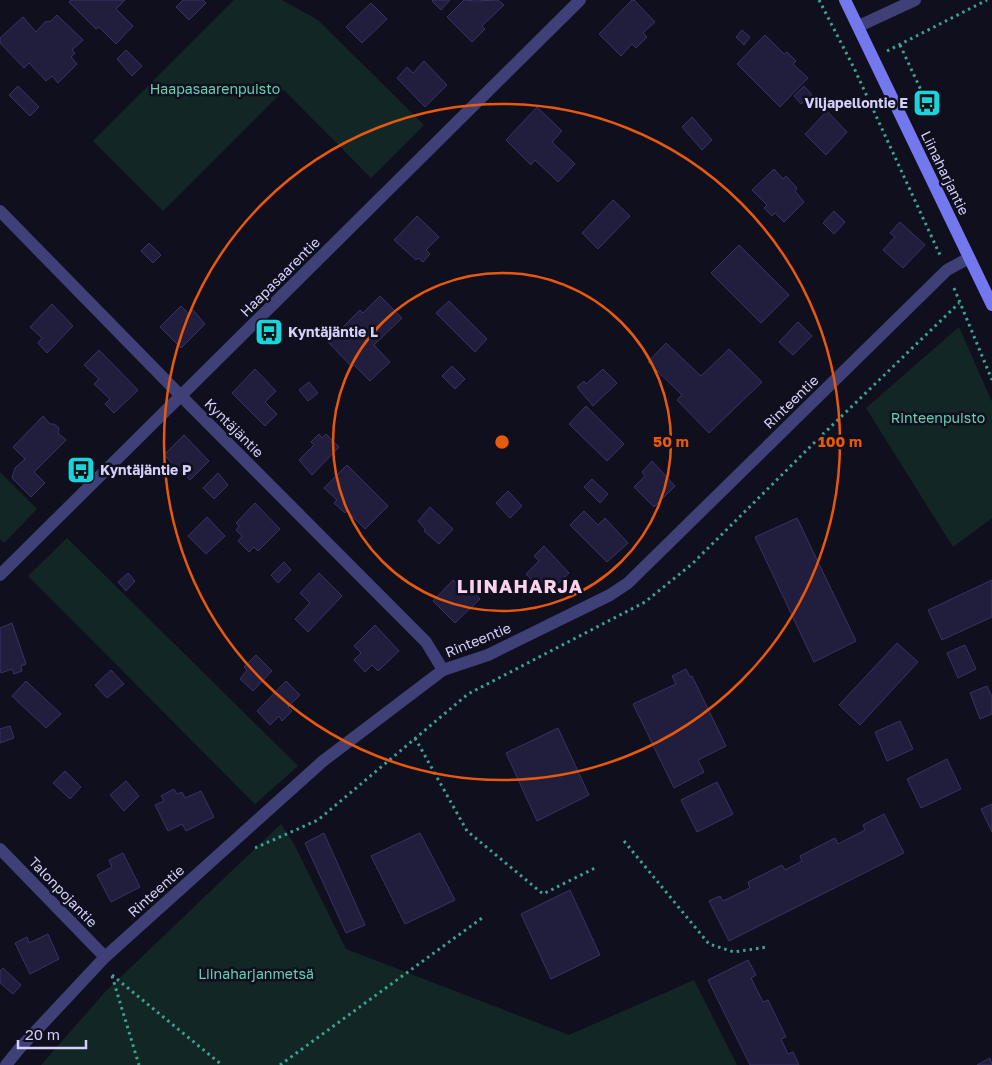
<svg xmlns="http://www.w3.org/2000/svg" width="992" height="1065" viewBox="0 0 992 1065" font-family="'Golos Text',sans-serif">
  <rect width="100%" height="100%" fill="#100f1e"/>
  <g fill="#122725">
    <path d="M234,0H282L318,20L424,125L371,178L284,90L163,211L93,141Z"/>
    <path d="M959,327L992,402V518L953,547L866,408Z"/>
    <path d="M0,472L37,509L4,543L0,539Z"/>
    <path d="M67,538L298,766L255,804L28,576Z"/>
    <path d="M281,824L294,844L346,949L569,1035L694,980L737,1065H41L106,991Z"/>
  </g>
  <g fill="#211d3c" stroke="#393265">
    <path d="M71,0H125L116,9L133,26L116,44L99,27L96,29L69,2Z"/>
    <path d="M183,0H203L206,3L189,20L176,7Z"/>
    <path d="M433,0H450L441,10L432,1Z"/>
    <path d="M464,0L476,1L498,0L504,5L482,26L485,29L472,42L447,17Z"/>
    <path d="M632,0H634L655,22L643,33L647,37L636,48L632,44L621,56L599,34Z"/>
    <path d="M371,3L387,19L362,43L346,27Z"/>
    <path d="M57,15L83,40L72,50L75,53L71,57L77,64L58,83L52,76L46,81L29,63L24,68L0,43V38L23,17L36,32L45,22L51,21Z"/>
    <path d="M742,30L750,37L744,45L736,37Z"/>
    <path d="M765,35L784,54L787,52L796,61L793,64L808,78L780,107L737,64Z"/>
    <path d="M126,50L142,66L132,76L117,59Z"/>
    <path d="M424,61L447,85L425,107L397,78L407,67L413,73Z"/>
    <path d="M18,86L39,107L30,116L9,95Z"/>
    <path d="M804,86L812,95L801,104L794,96Z"/>
    <path d="M537,107L562,131L552,142L575,164L558,182L535,160L531,165L506,140Z"/>
    <path d="M827,111L847,132L826,155L805,134Z"/>
    <path d="M692,117L712,140L702,150L682,127Z"/>
    <path d="M774,169L783,179L786,176L797,188L795,191L804,202L784,222L775,213L772,216L764,208L767,205L752,190Z"/>
    <path d="M613,200L630,216L598,249L582,233Z"/>
    <path d="M834,211L845,222L834,234L823,223Z"/>
    <path d="M417,216L439,237L426,250L430,254L423,262L418,258L416,260L394,240Z"/>
    <path d="M900,222L925,245L903,268L883,250L895,237L890,233Z"/>
    <path d="M149,243L161,255L153,263L141,251Z"/>
    <path d="M739,245L789,295L761,323L711,273Z"/>
    <path d="M380,296L402,318L374,345L390,362L370,381L354,365L352,367L328,342L360,310L363,313Z"/>
    <path d="M449,301L487,339L475,352L436,313Z"/>
    <path d="M52,304L73,326L47,353L38,343L42,338L30,327Z"/>
    <path d="M181,306L189,314L193,310L205,324L181,348L160,327Z"/>
    <path d="M798,322L812,336L793,355L779,342Z"/>
    <path d="M666,343L701,376L729,349L762,382L709,433L677,400L682,395L648,362Z"/>
    <path d="M99,350L138,390L114,413L105,404L110,399L94,384L99,379L84,365Z"/>
    <path d="M452,366L465,379L455,389L442,376Z"/>
    <path d="M255,369L276,391L265,402L277,414L265,426L232,393Z"/>
    <path d="M603,369L617,383L593,406L577,387L584,381L586,384Z"/>
    <path d="M309,382L318,393L308,401L299,390Z"/>
    <path d="M586,406L624,444L607,461L569,424Z"/>
    <path d="M43,416L50,424H54L59,428L58,433L66,440L34,472L45,483L31,497L12,478L15,468L25,459L13,447Z"/>
    <path d="M319,434L322,438L326,434L339,447L312,475L299,460L314,445L311,442Z"/>
    <path d="M184,435L209,461L190,480L181,471L177,476L167,467L171,462L164,455Z"/>
    <path d="M652,461L675,486L654,507L634,487L645,476L642,472Z"/>
    <path d="M347,465L388,506L365,529L347,511L345,513L334,503L337,500L324,488Z"/>
    <path d="M218,473L228,485L214,499L203,488Z"/>
    <path d="M592,479L608,494L600,503L584,487Z"/>
    <path d="M508,491L522,506L510,518L496,503Z"/>
    <path d="M255,503L280,529L258,551L254,547L249,552L238,541L242,536L236,530L239,526L236,523Z"/>
    <path d="M430,507L453,529L439,544L424,531L425,529L418,521Z"/>
    <path d="M584,511L598,525L605,518L628,543L607,562L570,525Z"/>
    <path d="M207,517L225,536L206,554L188,536Z"/>
    <path d="M797,518L856,641L814,662L755,537Z"/>
    <path d="M544,546L569,573L546,595L526,574L539,561L534,556Z"/>
    <path d="M284,562L291,570L278,583L271,575Z"/>
    <path d="M128,573L135,581L126,591L118,582Z"/>
    <path d="M319,573L342,596L308,632L295,619L310,603L300,593Z"/>
    <path d="M453,580L465,592L470,588L480,599L455,623L433,601Z"/>
    <path d="M992,580V617L942,640L928,610Z"/>
    <path d="M12,623L26,664L21,666L22,671L14,674L12,669L1,673L0,669V628Z"/>
    <path d="M375,625L399,651L378,671L372,665L365,672L354,660L361,653L354,646Z"/>
    <path d="M897,643L918,662L860,725L839,705Z"/>
    <path d="M965,645L976,669L958,678L947,653Z"/>
    <path d="M256,655L272,671L253,691L240,679L247,670L244,667Z"/>
    <path d="M686,669L690,677L692,676L726,746L698,760L704,772L674,788L633,704L676,684L672,676Z"/>
    <path d="M111,670L124,684L107,698L95,685Z"/>
    <path d="M26,681L61,714L46,728L12,696Z"/>
    <path d="M286,681L300,695L288,707L292,711L282,721L279,716L270,725L257,711Z"/>
    <path d="M987,686L992,697V714L980,719L970,693Z"/>
    <path d="M900,721L913,749L887,761L875,732Z"/>
    <path d="M10,726L14,738L0,743V729Z"/>
    <path d="M558,728L589,795L537,821L506,753Z"/>
    <path d="M947,759L961,789L921,808L907,779Z"/>
    <path d="M65,771L81,787L70,799L53,783Z"/>
    <path d="M126,781L139,796L124,811L110,795Z"/>
    <path d="M717,782L733,814L697,832L681,800Z"/>
    <path d="M174,789L177,794L182,792L185,798L201,791L214,817L186,831L182,824L168,831L155,805L164,801L161,796Z"/>
    <path d="M992,804V832L981,809Z"/>
    <path d="M884,814L904,853L729,941L709,901L720,896L723,901L750,888L748,882L782,865L785,870L802,861L800,856L835,838L838,844L865,830L863,825Z"/>
    <path d="M324,833L365,925L346,933L305,843Z"/>
    <path d="M420,833L455,900L405,924L371,856Z"/>
    <path d="M123,853L140,887L111,902L97,875L112,867L109,860Z"/>
    <path d="M570,890L600,955L551,979L521,914Z"/>
    <path d="M48,934L59,959L30,974L15,943L27,937L29,943Z"/>
    <path d="M748,960L756,975L751,978L763,1002L768,1000L786,1037L781,1039L788,1054L793,1052L799,1065H750L708,980Z"/>
    <path d="M3,968L21,985L13,994L0,983V971Z"/>
    <path d="M990,1058L992,1065H977Z"/>
  </g>
  <g fill="none" stroke-linecap="round" stroke-linejoin="round">
    <g stroke="#3ba396" stroke-width="3" stroke-dasharray="2.5 4" stroke-linecap="butt">
      <path d="M819,0L854,68L940,255"/>
      <path d="M900,45L927,103"/>
      <path d="M887,51L987,0"/>
      <path d="M954,288L992,380"/>
      <path d="M415,738L467,831L543,894L595,868"/>
      <path d="M624,841L709,944L734,952L767,947"/>
      <path d="M255,848L318,820L468,694L645,602L692,564L818,439L959,303"/>
      <path d="M112,975L222,1065"/>
      <path d="M112,976L139,1065"/>
      <path d="M280,1065L482,918"/>
    </g>
    <g stroke="#3f4077" stroke-width="12">
      <path d="M859,26L915,0"/>
      <path d="M0,211L181,396L426,642L443,670"/>
      <path d="M0,575L580,0"/>
      <path d="M0,849L105,957"/>
      <path d="M6,1065L19,1049L105,957L323,761L443,670L488,655L610,595L628,583L947,270L969,258"/>
    </g>
    <path stroke="#7378ee" stroke-width="12" d="M845,0L992,305"/>
  </g>
  <g fill="none" stroke="#e8590c" stroke-width="2.5">
    <circle cx="502" cy="442" r="169"/>
    <circle cx="502" cy="442" r="338"/>
  </g>
  <defs>
    <symbol id="bus-square" viewBox="-11 -11 22 22"><rect x="-9" y="-9" width="18" height="18" rx="4" fill="#1ad4dc" stroke="#100f1e"/><path d="M-5-6H5V4H4V6H2V4H-2V6H-4V4H-5ZM-3.5-4V0h7V-4ZM-3.5 1.2v1.5H-2V1.2ZM2 1.2v1.5H3.5V1.2Z" fill="#111"/></symbol>
  </defs>
  <g fill-rule="evenodd">
    <use href="#bus-square" x="911" y="87" width="32" height="32"/>
    <use href="#bus-square" x="253" y="316" width="32" height="32"/>
    <use href="#bus-square" x="65" y="454" width="32" height="32"/>
  </g>
  <g text-anchor="middle" stroke-width="5" stroke-linejoin="round" paint-order="stroke">
    <g font-size="14" fill="#66d0af" stroke="#100f1e">
      <text x="215" y="94">Haapasaarenpuisto</text>
      <text x="938" y="423">Rinteenpuisto</text>
      <text x="256" y="979">Liinaharjanmetsä</text>
    </g>
    <g font-size="14" font-weight="bold" fill="#d3d1f9" stroke="#100f1e" text-anchor="start">
      <text x="908" y="108" text-anchor="end">Viljapellontie E</text>
      <text x="288" y="337">Kyntäjäntie L</text>
      <text x="100" y="475">Kyntäjäntie P</text>
    </g>
    <g font-size="14" fill="#d3d1f9" stroke="#100f1e">
      <text transform="translate(945 173) rotate(64)" y="5">Liinaharjantie</text>
      <text transform="translate(280 277) rotate(-45)" y="5">Haapasaarentie</text>
      <text transform="translate(791 402) rotate(-44)" y="5">Rinteentie</text>
      <text transform="translate(234 428) rotate(45)" y="5">Kyntäjäntie</text>
      <text transform="translate(478 640) rotate(-22)" y="5">Rinteentie</text>
      <text transform="translate(156 891) rotate(-42)" y="5">Rinteentie</text>
      <text transform="translate(63 892) rotate(46)" y="5">Talonpojantie</text>
    </g>
    <g font-size="19" font-weight="bold" letter-spacing="1" fill="#fad2ee" stroke="#100f1e">
      <text x="520" y="593">LIINAHARJA</text>
    </g>
  </g>
  <circle cx="502" cy="442" r="8" fill="#e8590c" stroke="#100f1e" stroke-width="2.5"/>
  <g font-size="15" text-anchor="middle" font-weight="bold" fill="#e8590c" stroke="#100f1e" stroke-width="5" stroke-linejoin="round" paint-order="stroke">
    <text x="671" y="447">50 m</text>
    <text x="840" y="447">100 m</text>
  </g>
  <path d="M18 1040v8h68v-8" fill="none" stroke="#d3d1f9" stroke-width="2.5"/>
  <text x="25" y="1040" font-size="15" fill="#d3d1f9" stroke="#100f1e" stroke-width="4" paint-order="stroke">20 m</text>
</svg>
